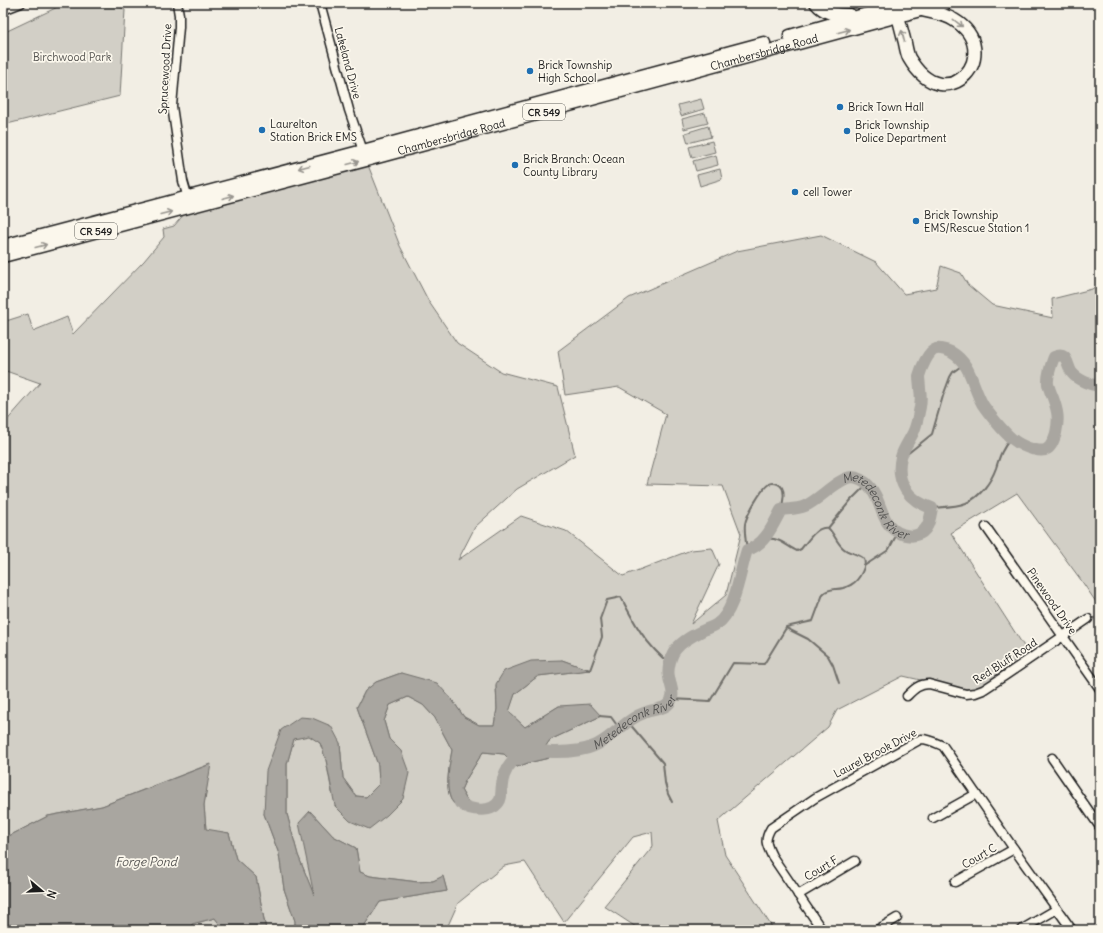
<svg xmlns="http://www.w3.org/2000/svg" width="1103" height="933" viewBox="0 0 1103 933" font-family="Delius,sans-serif">
  <rect width="100%" height="100%" fill="#f2eee4"/>
  <filter id="ink" filterUnits="userSpaceOnUse"><feTurbulence type="fractalNoise" baseFrequency=".025" numOctaves="2"/><feDisplacementMap in="SourceGraphic" scale="8" xChannelSelector="R" yChannelSelector="G"/><feConvolveMatrix kernelMatrix="1 2 1 2 8 2 1 2 1" color-interpolation-filters="sRGB"/></filter>
  <g filter="url(#ink)">
    <g fill="#d2cfc6" stroke="#777671">
      <path d="M66,3H113L125,10L120,96L3,125V33Z"/>
      <path d="M701,99L704,109L681,116L678,105Z"/>
      <path d="M705,113L708,123L684,129L682,119Z"/>
      <path d="M708,126L711,137L688,143L685,133Z"/>
      <path d="M712,141L715,152L692,158L689,147Z"/>
      <path d="M716,155L718,165L696,171L693,161Z"/>
      <path d="M366,160L400,246L429,302L457,343L501,372L558,387L575,455L517,489L475,527L458,560L521,516L566,531L623,576L691,550L712,548L719,564L691,624L726,595L741,534L723,486L647,484L666,414L619,387L565,395L558,351L629,298L737,251L821,235L876,262L904,294L936,288L941,266L961,273L968,285L992,305L1053,318L1052,299L1092,289L1100,283V608L1081,580L1017,493L951,533L1027,651L980,688L960,689L903,676L837,710L828,727L718,821L725,855L774,930H642L639,929L604,906L653,846L652,832L633,837L564,922L525,862L504,866L458,903L446,930H359L362,929L380,902L447,891L443,877L433,881L418,882L370,876L360,872L356,848L333,836L310,811L315,898L298,855L287,814V764L294,739L309,735L320,743L326,760L332,793L369,829L401,751L389,739L384,721L390,705L408,697L423,705L435,718L452,750C450,762 445,786 450,797C451,802 458,807 462,811L468,802L461,790L465,781L483,752L504,754L517,767L528,763L549,758L545,747L550,740L601,716L559,706L525,727L508,712L515,694L538,676L589,670L562,660L496,685L497,709L494,725H479L464,717L453,701L401,673L376,682L365,691L357,707L378,765L379,784L366,797L356,796L343,778L340,743L300,717L264,814L279,854L284,889L295,921V930H266L256,877L236,859L229,833L206,830L204,805L210,764L102,806L48,816L3,839V425L40,383L3,370V322L28,314L33,331L67,317L73,334L144,261L164,237L163,229L174,226L190,207Z"/>
      <path d="M720,169L722,179L700,186L697,175Z"/>
      <path d="M215,918L224,930H191L192,924Z"/>
    </g>
    <g fill="#a9a6a0" stroke="#716f6b">
      <path d="M562,660L590,670L538,676L515,694L509,712L525,727L559,706L590,704L601,716L550,740L545,747L549,758L528,763L517,767L504,754L483,752L465,781L461,790L468,802L475,809L462,811C458,807 451,802 450,797C445,785 450,762 452,750L435,718L423,705L408,697L390,705L384,721L389,739L401,751L409,773L403,799L387,815L369,829L350,821L335,806L326,760L320,743L309,736L294,739L287,764V814L298,855L314,895L299,823L310,811L333,836L356,848L360,872L370,876L418,882L433,881L443,876L447,891L380,902L362,929L359,930H295V921L284,889L279,854L264,814L266,771L281,730L300,717L312,718L331,726L340,743L343,778L356,796L366,797L379,784L378,765L357,707L365,691L376,682L401,673L437,683L453,701L464,717L479,725H494L497,709L496,684L504,671L531,661Z"/>
      <path d="M211,764L204,805L206,829L229,833L236,859L256,877L266,930H224L215,918L192,924L191,930H3V839L48,816L102,806Z"/>
    </g>
    <g fill="none" stroke-linecap="round" stroke-linejoin="round">
      <g stroke="#716f6b" stroke-width="2">
        <path d="M901,459L932,434L943,396L950,377L953,372L964,364"/>
        <path d="M932,508C943,507 956,507 966,503C980,497 991,482 996,468C1000,455 1002,449 1011,438"/>
        <path d="M828,528L851,500L867,484"/>
        <path d="M764,539C768,539 773,538 777,540C784,542 790,548 797,551L801,549C808,541 816,526 828,528"/>
        <path d="M747,550C746,542 744,532 745,524C746,516 761,489 769,484C771,483 775,483 778,484C787,488 783,502 781,510"/>
        <path d="M864,566L887,551L889,549L898,532"/>
        <path d="M786,627L813,621L823,594C828,588 836,590 843,588C846,587 850,586 852,584C858,581 869,564 863,558C857,553 848,553 843,548C836,542 834,533 828,528"/>
        <path d="M587,669L590,670L602,637L600,619L607,600L621,597C634,623 646,645 670,664"/>
        <path d="M671,699L710,701L733,663L764,664L786,628L808,639L828,656L833,665L839,683"/>
        <path d="M599,716L611,717L619,728"/>
        <path d="M628,722L663,763L665,783L668,794L672,802"/>
      </g>
      <path stroke="#a9a6a0" stroke-width="12" id="s1" d="M460,803C470,811 493,814 500,800C502,795 501,790 502,785C503,773 510,762 520,755C530,748 544,752 556,752C568,752 583,751 594,746C604,742 611,735 619,729C626,723 635,716 644,713C654,708 668,711 672,698C674,690 670,685 669,677C667,669 671,655 676,649C683,640 694,635 704,630C708,628 713,627 717,624C736,611 740,570 747,550C765,545 773,525 781,510C789,509 798,509 805,506C819,500 838,478 852,477C857,477 865,481 868,485C883,499 879,526 902,534C906,535 911,537 916,535C929,532 930,518 932,508C909,501 895,483 901,457C903,449 909,441 913,433C917,425 918,416 920,407C921,401 921,395 920,389C920,385 919,380 919,376C921,369 928,351 936,349C941,348 946,350 951,352C972,364 972,387 983,405C989,414 1003,431 1011,438C1017,443 1025,447 1032,449C1037,450 1043,452 1047,449C1052,446 1054,439 1056,433C1059,419 1058,412 1053,398C1051,393 1049,389 1048,384C1047,375 1051,365 1054,357C1069,351 1066,365 1072,373C1078,380 1091,386 1100,385"/>
      <defs>
        <g id="minor">
          <path d="M177,3L179,15V27L172,106L183,181L189,202"/>
          <path d="M320,3L349,110L363,151"/>
          <path d="M3,10L21,3"/>
          <path d="M986,527L1100,689"/>
          <path d="M907,696C914,689 919,684 929,684L966,694L975,693L983,690L1003,677L1088,619"/>
          <path d="M1052,758L1100,827"/>
          <path d="M933,818L976,794"/>
          <path d="M955,882L1014,849"/>
          <path d="M798,895L855,861"/>
          <path d="M822,930L772,856C766,844 764,840 771,828L815,798L921,739C929,739 936,743 943,746L1014,849L1072,930"/>
          <path d="M877,930L897,918"/>
          <path d="M1021,930L1057,909"/>
        </g>
        <g id="primary">
          <path d="M816,3C825,14 837,15 850,15"/>
          <path d="M896,8C899,20 902,31 905,43C906,48 907,54 909,58C947,123 1006,51 954,20C945,14 933,13 922,10"/>
          <path d="M790,36L906,3"/>
          <path d="M3,246L363,151L764,43"/>
          <path id="s2" d="M3,256L366,160L946,3"/>
        </g>
      </defs>
      <use href="#minor" stroke="#1c1c1c" stroke-width="11"/>
      <use href="#primary" stroke="#1c1c1c" stroke-width="15"/>
      <use href="#minor" stroke="#fbf7ec" stroke-width="8"/>
      <use href="#primary" stroke="#fbf7ec" stroke-width="12"/>
    </g>
    <defs><path id="oneway-shaft" d="M-6 0H5M1.5-3L5.5 0L1.5 3" fill="none" stroke-width="1.6" stroke-linecap="round" stroke-linejoin="round"/></defs>
    <g stroke="#97948e">
      <use href="#oneway-shaft" transform="translate(958 23) rotate(38)"/>
      <use href="#oneway-shaft" transform="translate(844 31) rotate(-15)"/>
      <use href="#oneway-shaft" transform="translate(903 36) rotate(-104)"/>
      <use href="#oneway-shaft" transform="translate(353 163) rotate(-15)"/>
      <use href="#oneway-shaft" transform="translate(304 167) rotate(165)"/>
      <use href="#oneway-shaft" transform="translate(228 197) rotate(-15)"/>
      <use href="#oneway-shaft" transform="translate(166 213) rotate(-14)"/>
      <use href="#oneway-shaft" transform="translate(41 246) rotate(-15)"/>
    </g>
  </g>
  <g fill="#1f6fb2" stroke="#fbf7ec" stroke-width="1.5">
    <circle cx="530" cy="71" r="4"/>
    <circle cx="840" cy="107" r="4"/>
    <circle cx="262" cy="130" r="4"/>
    <circle cx="847" cy="131" r="4"/>
    <circle cx="515" cy="165" r="4"/>
    <circle cx="795" cy="192" r="4"/>
    <circle cx="916" cy="221" r="4"/>
  </g>
  <g text-anchor="middle" stroke-width="3.5" stroke-linejoin="round" paint-order="stroke">
    <g fill="#fbf7ec" stroke="#5f5e5a" stroke-width="1">
      <rect x="523" y="104" width="42" height="16" rx="3"/>
      <rect x="75" y="223" width="42" height="16" rx="3"/>
    </g>
    <g font-size="10" font-weight="bold" fill="#1c1c1c">
      <text x="544" y="116">CR 549</text>
      <text x="96" y="235">CR 549</text>
    </g>
    <g font-size="11" fill="#1c1c1c" stroke="#fbf7ec">
      <text dy="4" stroke="none"><textPath href="#s2" startOffset="788">Chambersbridge Road</textPath></text>
      <text transform="translate(348 63) rotate(75)" y="4">Lakeland Drive</text>
      <text transform="translate(165 69) rotate(-87)" y="4">Sprucewood Drive</text>
      <text dy="4" stroke="none"><textPath href="#s2" startOffset="464">Chambersbridge Road</textPath></text>
      <text transform="translate(1052 601) rotate(55)" y="4">Pinewood Drive</text>
      <text transform="translate(1005 661) rotate(-33)" y="4">Red Bluff Road</text>
      <text transform="translate(875 753) rotate(-28)" y="4">Laurel Brook Drive</text>
      <text transform="translate(979 856) rotate(-30)" y="4">Court C</text>
      <text transform="translate(821 868) rotate(-31)" y="4">Court F</text>
    </g>
    <g font-size="11" fill="#53524f" stroke="#fbf7ec">
      <text x="72" y="61">Birchwood Park</text>
    </g>
    <g font-size="11" fill="#1c1c1c" stroke="#fbf7ec" text-anchor="start">
      <text x="538" y="69">Brick Township<tspan x="538" dy="13">High School</tspan></text>
      <text x="848" y="111">Brick Town Hall</text>
      <text x="270" y="128">Laurelton<tspan x="270" dy="13">Station Brick EMS</tspan></text>
      <text x="855" y="129">Brick Township<tspan x="855" dy="13">Police Department</tspan></text>
      <text x="523" y="163">Brick Branch: Ocean<tspan x="523" dy="13">County Library</tspan></text>
      <text x="803" y="196">cell Tower</text>
      <text x="924" y="219">Brick Township<tspan x="924" dy="13">EMS/Rescue Station 1</tspan></text>
    </g>
    <g font-size="12" font-style="italic" fill="#545351" stroke="#fbf7ec">
      <text dy="4" stroke="none"><textPath href="#s1" startOffset="618">Metedeconk River</textPath></text>
      <text dy="4" stroke="none"><textPath href="#s1" startOffset="219">Metedeconk River</textPath></text>
      <text x="146" y="866">Forge Pond</text>
    </g>
  </g>
  <rect width="1103" height="933" fill="none" stroke="#fbf7ec" stroke-width="16"/>
  <rect x="8" y="8" width="1087" height="917" fill="none" stroke="#1c1c1c" stroke-width="1.5" filter="url(#ink)"/>
  <g transform="translate(42 891) rotate(109)" stroke="#fbf7ec" stroke-width="3" paint-order="stroke">
  <path d="M0-3L7 15L0 10L-7 15Z" fill="#1c1c1c"/>
  <text y="-6" font-size="11" font-weight="bold" text-anchor="middle" fill="#1c1c1c">N</text>
  </g>
</svg>
